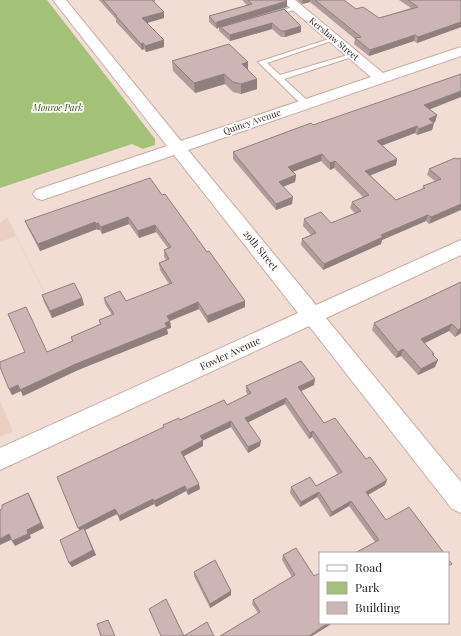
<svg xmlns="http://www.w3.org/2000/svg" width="461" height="636" viewBox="0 0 461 636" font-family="'Playfair Display',serif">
  <rect width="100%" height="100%" fill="#f1ddd3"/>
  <g fill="#eacfc2">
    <path d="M7,217L48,299L0,319L47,299L16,236L0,242V223Z"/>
    <path d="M0,401L13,431L0,437Z"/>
  </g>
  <path fill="#a3c177" d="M0,0H47L155,139V145L143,149L132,144L0,188Z"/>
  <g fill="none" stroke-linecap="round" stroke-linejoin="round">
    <defs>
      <g id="service">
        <path d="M296,6L298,7V9L273,16L270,14Z"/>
        <path d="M332,38L337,39L267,63L280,75L351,54H355V56L284,79L309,102V106H303L258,62Z"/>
      </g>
      <path id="minor" d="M53,0H66L181,141L371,77L281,0H295L383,73L461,47V56L188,150L316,305L461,240V255L326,318L461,482V513L452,509L309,326L0,470V448L298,313L174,155L48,198L42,200L36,198L33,194L36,190L167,146Z"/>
    </defs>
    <use href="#service" stroke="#c2aea5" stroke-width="2"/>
    <use href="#minor" stroke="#c2aea5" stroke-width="2"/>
    <use href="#service" fill="#fff" fill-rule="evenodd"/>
    <use href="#minor" fill="#fff" fill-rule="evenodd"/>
  </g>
  <g fill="#af9c9b">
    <path d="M99,0H155V2H154L164,12V18L147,23L164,40V47L146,52L144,49L142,50L116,22V19Z"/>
    <path d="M242,0H286L287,1V7L221,27L284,9L301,26V32L285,37H281L272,29L230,41L219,31V27L217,29L209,22V16L247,5Z"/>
    <path d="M297,0H344L356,9L379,18L411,8L399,0H461V27L417,43L414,41L369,56L354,44L355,39L310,2L302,4Z"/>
    <path d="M172,61L248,62V69L257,89L241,94L233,92L225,84L195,93L173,71Z"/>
    <path d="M429,109L437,115L435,122L434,123L432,130L417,135L415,133L382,145L397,159L396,165L370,175L396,200L422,190L423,186L435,181L427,175L429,169L455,158L429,224L426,221L382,240L381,244L323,270L301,245L302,239L311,235L303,226L304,219L331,223L355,213L350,208L352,202L363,197L334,168L330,170L321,161L292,172L296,175L295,182L283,187L292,204L276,210L233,159V152L313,125Z"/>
    <path d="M162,195L207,252L245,301V307L208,323L199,309L170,321L171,328L167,329L168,334L78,370L23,396L21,391L12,395L9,389L47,352L72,341L71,337L100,325L99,320L112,315L105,304L104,298L126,301L169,284L160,270L159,263L166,260L164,257V250L168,248L156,232L139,238L129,224L102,234L100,230H98L97,229L40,251L28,228L25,221Z"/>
    <path d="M461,282V333L455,337L449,331L424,343L434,354L433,355L435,367L418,375L401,356L396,358L372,330L374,323Z"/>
    <path d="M42,295L82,298L84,305L52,318L44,302Z"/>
    <path d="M314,385L301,391L324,423L385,485L368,495L386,520L444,553L375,542L349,506L330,517L317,497L300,507L290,493L291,487L316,486L338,474L312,437L309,439L285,404L248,422L260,446L248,453L231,427L203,440V446L184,456L200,489L188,495L186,491L156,507L154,504L120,521L117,514L85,530L96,555L72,567L69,563L80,530L164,427L163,425L227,405L248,395L246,392V386Z"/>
    <path d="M283,555L314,576L320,623H333L320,630L258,613L252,604L253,600L292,577L282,560Z"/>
    <path d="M194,572L231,591V595L210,608L194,576Z"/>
  </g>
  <g fill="#8f7f7e">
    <path d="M303,0H310V2L302,4Z"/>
    <path d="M287,1V7L220,27L219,26V27L217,29L216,24L217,22Z"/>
    <path d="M164,12V18L143,24L142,18Z"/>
    <path d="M461,22V27L417,43L418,37Z"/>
    <path d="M272,23V29L230,41V35Z"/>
    <path d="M301,26V32L285,37V31Z"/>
    <path d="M415,35L414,41L369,56L370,50Z"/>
    <path d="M164,40V47L146,52L145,46Z"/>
    <path d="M143,43L144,49L142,50L141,44Z"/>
    <path d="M248,62V72L242,64Z"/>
    <path d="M224,74L225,84L195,93L194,83Z"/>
    <path d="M257,79V89L241,94V84Z"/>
    <path d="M461,91V97L423,112L424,105Z"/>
    <path d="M437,115L435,122L427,125L429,119Z"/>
    <path d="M434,123L432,130L417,135L419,129Z"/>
    <path d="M417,126L415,133L376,148L377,141Z"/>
    <path d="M322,154L321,161L287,174L288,167Z"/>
    <path d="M397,159L396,165L364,178L365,171Z"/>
    <path d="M335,161L334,168L330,170V163Z"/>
    <path d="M296,175L295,182L279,188V182Z"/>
    <path d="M293,197L292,204L276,210V204Z"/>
    <path d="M461,204V210L429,224L431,217Z"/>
    <path d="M428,215L426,221L382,240L381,244L323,270L324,264L381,235Z"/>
    <path d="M128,217L129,224L102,234L101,227Z"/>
    <path d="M95,222L97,229L40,251L38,244Z"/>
    <path d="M98,223L100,230H98L96,224Z"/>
    <path d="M155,225L156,232L139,238L138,231Z"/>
    <path d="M82,298L84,305L52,318L50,311Z"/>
    <path d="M245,301V307L208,323L207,316Z"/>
    <path d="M198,302L199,309L167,322V316Z"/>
    <path d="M170,321L171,328L167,329L168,334L78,370L23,396L21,391L12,395L9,389Z"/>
    <path d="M452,324L449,331L419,346L421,339Z"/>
    <path d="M461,328V333L455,337L458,330Z"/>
    <path d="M403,349L401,356L396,358L398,352Z"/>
    <path d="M438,360L435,367L418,375L421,369Z"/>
    <path d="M315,379L314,385L297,393L298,387Z"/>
    <path d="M286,398L285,404L245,424V418Z"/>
    <path d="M231,421V427L200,442V436Z"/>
    <path d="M313,431L312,437L309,439L310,433Z"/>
    <path d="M203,440V446L182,457L181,452Z"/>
    <path d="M261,441L260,446L248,453V447Z"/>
    <path d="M387,480L385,485L364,497L366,492Z"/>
    <path d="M199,484L200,489L188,495L187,490Z"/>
    <path d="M185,486L186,491L156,507L154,501Z"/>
    <path d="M319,492L317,497L300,507L301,502Z"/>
    <path d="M28,493L31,498L44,528L30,535L31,538L15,546L12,541L27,530Z"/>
    <path d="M153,499L154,504L120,521L119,516Z"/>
    <path d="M351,501L349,506L330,517L332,512Z"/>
    <path d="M115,509L117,514L85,530L96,555L72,567L69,563L81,532L78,528Z"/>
    <path d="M9,534L13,539L0,545V539Z"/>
    <path d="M231,591V595L210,608V604Z"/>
    <path d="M328,623H333L312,636H309Z"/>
  </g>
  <g fill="#ccb5b4" stroke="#8f7f7e">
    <path d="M103,0H152L164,12L142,18L164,40L145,46L143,43L141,44L116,16H117Z"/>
    <path d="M248,0H286L287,1L217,22L216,24L209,16L252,4Z"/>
    <path d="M315,0H344L356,9L363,7L379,18L418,7L408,0H461V22L418,37L415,35L370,50L355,38L361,37Z"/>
    <path d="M284,9L301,26L285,31H281L272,23L230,35L219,26L221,27Z"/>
    <path d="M229,44L248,62L242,64L257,79L241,84L233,82L224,74L194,83L172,61Z"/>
    <path d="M461,74V91L424,105L437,115L429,119L434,123L419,129L417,126L377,141L397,159L365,171L396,200L425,188L423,186L441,179L429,169L455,158L457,159L461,158V204L431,217L428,215L381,235L383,237L324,264L302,239L316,233L304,219L321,212L331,223L361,211L352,202L369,195L335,161L330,163L322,154L288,167L296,175L279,182L293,197L276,204L233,152L311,123L313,125Z"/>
    <path d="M150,178L162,195L165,194L207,252L209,251L245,301L207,316L198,302L167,316L170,321L165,323L167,327L76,364L20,390L18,385L9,389L0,367V362L25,352L8,314L26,307L47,352L73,341L71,337L101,324L99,320L114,314L104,298L120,291L126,301L172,283L159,263L169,259L164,250L171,247L155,225L138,231L128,217L101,227L98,223L96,224L95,222L38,244L25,221Z"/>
    <path d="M461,282V328L458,330L452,324L421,339L434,354H432L438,360L421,369L403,349L398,352L374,323Z"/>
    <path d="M74,283L82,298L50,311L42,295Z"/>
    <path d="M301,361L315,379L298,387L324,423L335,418L366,459L370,457L387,480L366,492L386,520L409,507L444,553H355L379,540L351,501L332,512L319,492L301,502L291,487L310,477L316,486L342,472L313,431L310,433L286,398L245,418L261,441L248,447L231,421L200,436L203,440L181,452L199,484L187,490L185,486L154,501L153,499L119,516L115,509L78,528L57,477L164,427L163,425L179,418L180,420L224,400L227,405L251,393L246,386Z"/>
    <path d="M28,493L41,523L27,530L28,534L12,541L9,534L0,539V510L2,509V505Z"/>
    <path d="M84,528L93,550L69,563L60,540Z"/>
    <path d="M296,548L314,576L320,573V623H328L322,627L309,636H220L260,612L253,600L295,575L283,555Z"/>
    <path d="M448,559L452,564L448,566Z"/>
    <path d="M215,560L231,591L210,604L194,572Z"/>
    <path d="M166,599L184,636L207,622L214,636H161L149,609Z"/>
    <path d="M108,620L115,636H101L97,624Z"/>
  </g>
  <g text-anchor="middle" stroke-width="3.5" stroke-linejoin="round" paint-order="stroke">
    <g font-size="9" fill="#2b2420" stroke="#fff">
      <text transform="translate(334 39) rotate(40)" y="3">Kershaw Street</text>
      <text transform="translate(252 122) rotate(-19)" y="3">Quincy Avenue</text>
    </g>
    <g font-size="9" font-style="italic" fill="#374c08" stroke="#fff">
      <text x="58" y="111">Monroe Park</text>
    </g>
    <g font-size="10" fill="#2b2420" stroke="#fff">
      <text transform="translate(261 250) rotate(51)" y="4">29th Street</text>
      <text transform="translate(230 353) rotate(-25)" y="4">Fowler Avenue</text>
    </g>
  </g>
  <rect x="319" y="552" width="130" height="72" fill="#ffffff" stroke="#aaa7a6"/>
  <rect x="327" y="565" width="20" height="6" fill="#ffffff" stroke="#aaa7a6"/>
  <text x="355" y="572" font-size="12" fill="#2b2420">Road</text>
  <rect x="327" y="582" width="20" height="12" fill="#a3c177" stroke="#aaa7a6"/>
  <text x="355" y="592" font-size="12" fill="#2b2420">Park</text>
  <rect x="327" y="602" width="20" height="12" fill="#ccb5b4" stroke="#aaa7a6"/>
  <text x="355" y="612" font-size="12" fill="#2b2420">Building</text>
</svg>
